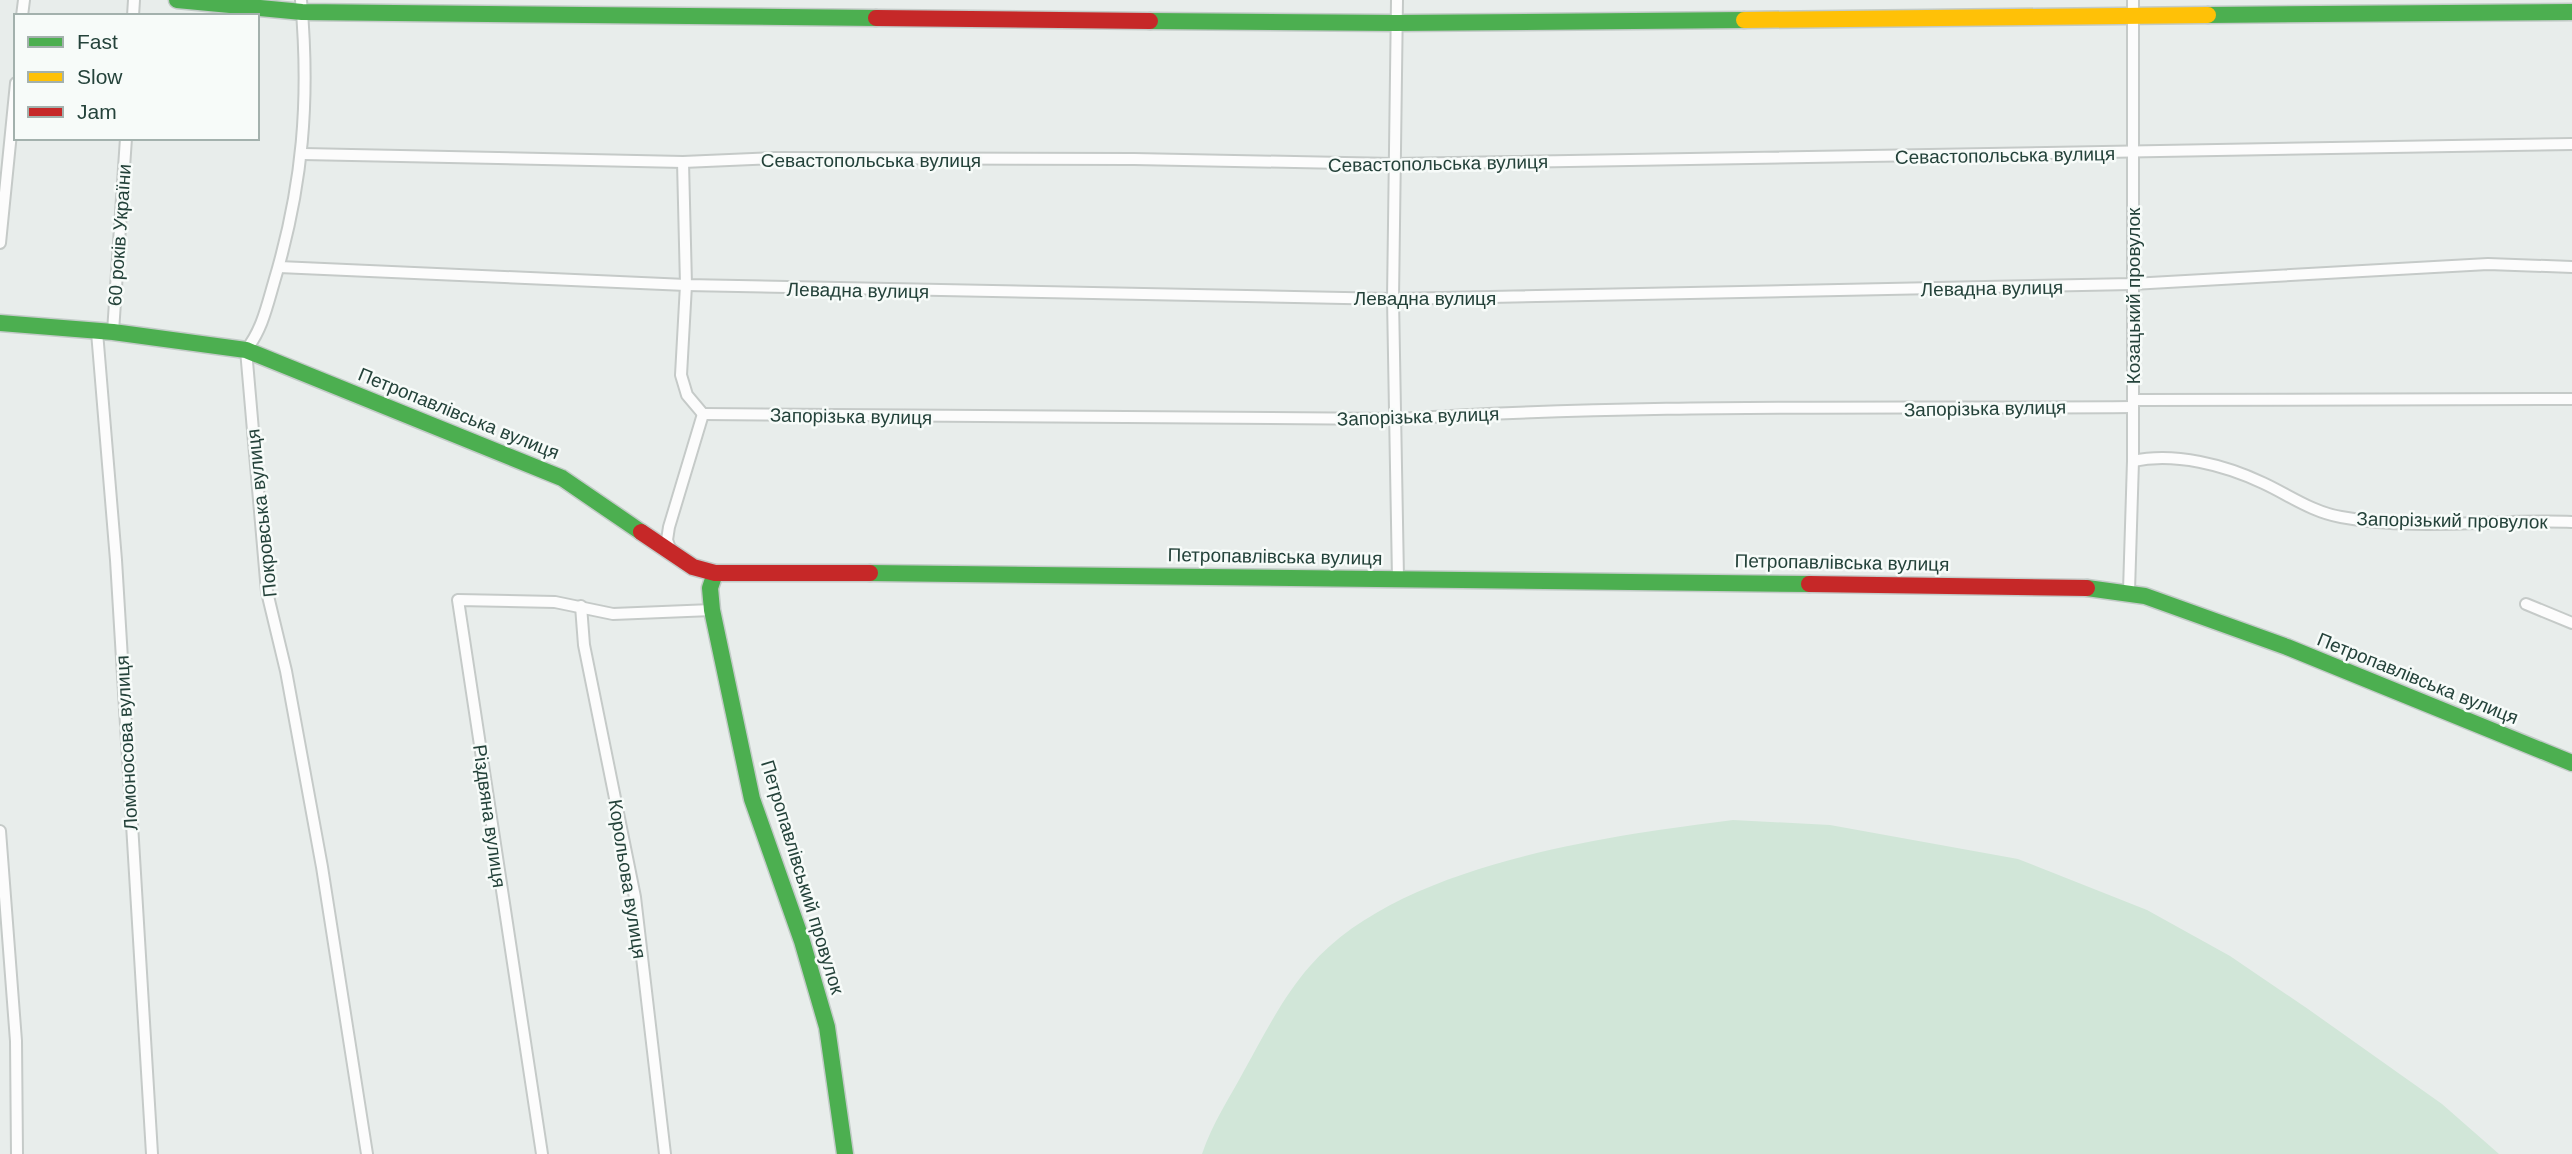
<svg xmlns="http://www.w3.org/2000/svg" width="2572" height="1154" viewBox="0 0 2572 1154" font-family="Helvetica,sans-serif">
  <rect width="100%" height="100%" fill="#e8edeb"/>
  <path fill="#d1e6d8" d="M1733,820L1830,825L2018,859L2147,910L2230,956L2308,1009L2442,1104L2499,1154H1202C1212,1124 1230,1097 1245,1069C1264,1035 1284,995 1310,966C1398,864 1606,836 1733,820Z"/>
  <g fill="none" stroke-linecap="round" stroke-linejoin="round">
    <defs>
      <g id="street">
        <path d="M301,0C310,100 303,185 274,282C267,306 262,330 246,350L267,592L286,671L322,867L367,1154"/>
        <path d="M1397,0L1393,299L1398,578"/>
        <path d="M22,16L24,0"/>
        <path d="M133,16L134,0"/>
        <path d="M303,154L683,162L775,158L1134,159L1394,164L2572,144"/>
        <path d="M683,162L686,285L681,375L687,395L703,414"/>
        <path d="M0,243L16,83"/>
        <path d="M279,267L686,285L1393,299L2132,284L2488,264L2572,267"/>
        <path d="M97,332L116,560L152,1154"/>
        <path d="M113,332L126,138"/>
        <path d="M2134,400L2572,399"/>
        <path d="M703,414L1398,419C1642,403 1888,409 2133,407"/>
        <path d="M2133,461C2175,452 2225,465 2263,483C2289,495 2312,512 2341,517C2416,531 2496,519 2572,522"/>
        <path d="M672,554L667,540L669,527L703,414"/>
        <path d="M2129,591L2133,461V0"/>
        <path d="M2526,604L2572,623"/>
        <path d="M581,606L584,645L635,897L665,1154"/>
        <path d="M0,831L16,1041L17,1154"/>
        <path d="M542,1154L458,600L555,602L613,614L712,610"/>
      </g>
      <g id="fast">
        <path d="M177,0L302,12L876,18"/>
        <path d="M2208,15L2572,12"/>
        <path d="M1150,21L1396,23L1744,20"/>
        <path d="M0,323L113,332L246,350L562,478L641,532"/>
        <path d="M715,573L710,588L712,610L752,799L802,941L827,1027L845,1154"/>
        <path d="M870,573L1809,584"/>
        <path d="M2087,588L2145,596L2287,647L2572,763"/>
      </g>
      <path id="slow" d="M1744,20L2208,15"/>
      <g id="jam">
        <path d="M876,18L1150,21"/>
        <path d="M641,532L693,567L715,573H870"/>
        <path d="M1809,584L2087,588"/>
      </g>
    </defs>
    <use href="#street" stroke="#c5cac8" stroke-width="14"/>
    <use href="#fast" stroke="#c3cbc8" stroke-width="19"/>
    <use href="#slow" stroke="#c3cbc8" stroke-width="19"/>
    <use href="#jam" stroke="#c3cbc8" stroke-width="19"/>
    <use href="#street" stroke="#fcfcfc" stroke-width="10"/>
    <use href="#fast" stroke="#4caf50" stroke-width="16"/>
    <use href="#slow" stroke="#ffc107" stroke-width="16"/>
    <use href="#jam" stroke="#c62828" stroke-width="16"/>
  </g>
  <g text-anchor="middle" stroke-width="5" stroke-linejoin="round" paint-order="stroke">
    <g font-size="19" fill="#24423a" stroke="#f7fbf9">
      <text transform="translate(2005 155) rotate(-1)" y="7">Севастопольська вулиця</text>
      <text x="871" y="167">Севастопольська вулиця</text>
      <text transform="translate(1438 163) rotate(-1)" y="7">Севастопольська вулиця</text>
      <text transform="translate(119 235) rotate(-86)" y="7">60 років України</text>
      <text transform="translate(1992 288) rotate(-1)" y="7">Левадна вулиця</text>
      <text transform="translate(858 290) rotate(1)" y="7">Левадна вулиця</text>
      <text transform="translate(2133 296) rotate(-90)" y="7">Козацький провулок</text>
      <text x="1425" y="305">Левадна вулиця</text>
      <text transform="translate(1985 408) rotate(-1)" y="7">Запорізька вулиця</text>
      <text transform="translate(459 413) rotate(22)" y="7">Петропавлівська вулиця</text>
      <text transform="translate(851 416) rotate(1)" y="7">Запорізька вулиця</text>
      <text transform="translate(1418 416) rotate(-2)" y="7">Запорізька вулиця</text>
      <text transform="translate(261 513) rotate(-96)" y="7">Покровська вулиця</text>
      <text transform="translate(2452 520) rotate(1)" y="7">Запорізький провулок</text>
      <text transform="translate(1275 556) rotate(1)" y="7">Петропавлівська вулиця</text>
      <text transform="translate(1842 562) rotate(1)" y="7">Петропавлівська вулиця</text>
      <text transform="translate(2418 678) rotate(22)" y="7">Петропавлівська вулиця</text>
      <text transform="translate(126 743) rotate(-93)" y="7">Ломоносова вулиця</text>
      <text transform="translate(490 816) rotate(82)" y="7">Різдвяна вулиця</text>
      <text transform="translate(803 877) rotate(73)" y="7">Петропавлівський провулок</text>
      <text transform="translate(628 879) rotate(81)" y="7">Корольова вулиця</text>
    </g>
  </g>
  <rect x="14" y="14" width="245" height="126" fill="#f7fbf9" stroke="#a3b1ad" stroke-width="2"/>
  <rect x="28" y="37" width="35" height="10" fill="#4caf50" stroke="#a3b1ad" stroke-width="2"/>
  <text x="77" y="49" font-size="21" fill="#24423a">Fast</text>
  <rect x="28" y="72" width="35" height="10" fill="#ffc107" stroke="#a3b1ad" stroke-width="2"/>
  <text x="77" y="84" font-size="21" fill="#24423a">Slow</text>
  <rect x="28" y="107" width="35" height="10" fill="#c62828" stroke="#a3b1ad" stroke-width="2"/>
  <text x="77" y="119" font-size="21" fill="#24423a">Jam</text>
</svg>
